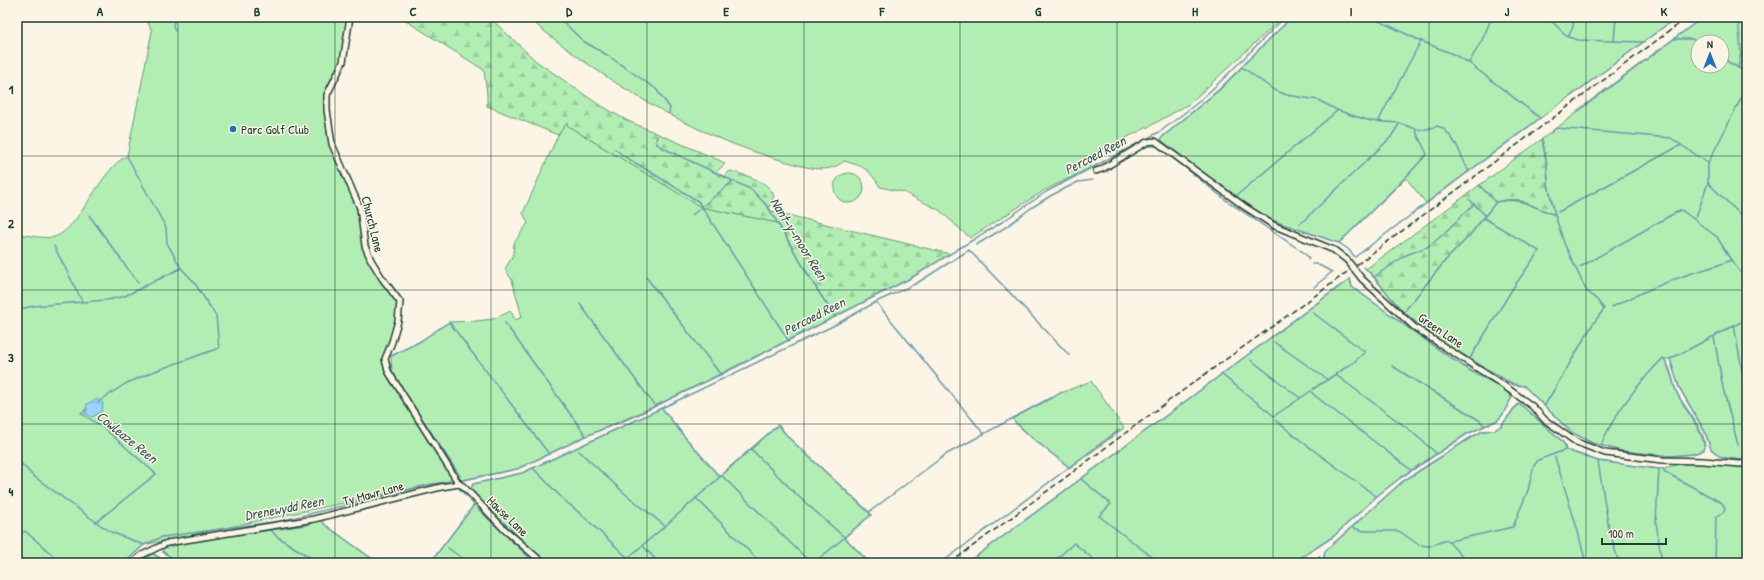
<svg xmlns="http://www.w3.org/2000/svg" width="1764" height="580" viewBox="0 0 1764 580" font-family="'Patrick Hand',sans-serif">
  <defs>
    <pattern id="forest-firs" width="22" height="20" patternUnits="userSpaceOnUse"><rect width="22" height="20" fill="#b2eeb4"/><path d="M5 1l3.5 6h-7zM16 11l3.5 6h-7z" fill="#99cd9b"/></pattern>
    <pattern id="water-ripples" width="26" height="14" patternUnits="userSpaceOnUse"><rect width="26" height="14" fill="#9cd4fb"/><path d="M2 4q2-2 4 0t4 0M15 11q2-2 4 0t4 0" fill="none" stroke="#86b7d8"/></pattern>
  </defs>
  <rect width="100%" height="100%" fill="#fcf5e5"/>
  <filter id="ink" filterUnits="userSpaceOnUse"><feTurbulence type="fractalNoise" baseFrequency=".025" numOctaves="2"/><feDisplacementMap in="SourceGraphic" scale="8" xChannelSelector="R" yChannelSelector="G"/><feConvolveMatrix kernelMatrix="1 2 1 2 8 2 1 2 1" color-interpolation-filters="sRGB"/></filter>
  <g filter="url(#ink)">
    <g fill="#b2eeb4" stroke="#689674" fill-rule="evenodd">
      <path d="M145,17H350L343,62L327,95L332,144L360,208L365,246L400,302L398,321L385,359L388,371L457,479L144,545L124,563H17V234C28,235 43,239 54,237C79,231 101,167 127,156L152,31Z"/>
      <path d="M527,17H1283L1189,104L1150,126L1089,156L1090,168L1045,190L970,238L939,210L903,192L880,187C868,168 865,167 844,161C827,176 803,166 784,161C692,136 599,78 527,17Z"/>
      <path d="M1292,17H1677L1426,203L1406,178L1339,243L1268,219L1197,168L1162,141L1161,138L1218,90Z"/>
      <path d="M1703,17H1747V457L1741,460L1726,458L1719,456L1711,449L1705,432L1679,387L1670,359H1664C1672,368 1672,381 1677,393C1684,407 1710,435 1704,450L1693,454L1670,456L1621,451L1592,443L1571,432L1524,386C1511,384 1500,377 1488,370C1457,353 1431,335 1404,312L1445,261L1496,202C1520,197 1533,207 1554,214L1548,184L1547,165L1542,139ZM1698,42H1722V66H1698Z"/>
      <path d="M567,123L568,126L701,207L778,223L813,283L835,317L655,406L586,436L517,469L461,480L392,372L391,356L419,342L449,322L476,321L493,319L511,311L515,320L522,317L512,280L505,269L513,255L514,243L528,223L523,213L559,133Z"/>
      <circle cx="849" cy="188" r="15"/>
      <path d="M1350,279L1352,287C1392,315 1430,345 1471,371C1485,380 1502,384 1512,397L1503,414L1498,420L1467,434L1400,478L1377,496L1334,536L1293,563H967Z"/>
      <path d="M1091,381L1124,428L1070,468L1032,438L1012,419L1061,393Z"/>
      <path d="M1517,404H1520L1561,440L1565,445L1566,450L1598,461L1659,469L1681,464H1711L1747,467V563H1326L1324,557L1325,551L1402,482L1470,438L1483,431L1495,430L1502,425Z"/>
      <path d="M662,408L684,436L719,476L778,425L790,439L871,515L844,537L870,563H548L493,513L471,489L473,484L522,473Z"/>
      <path d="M474,505L535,563H430Z"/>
      <path d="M322,520L324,524L378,563H180L163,552V548L171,545L305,525Z"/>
      <path d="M152,553L160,558L159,560H165L169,563H138Z"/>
    </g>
    <g fill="url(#forest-firs)" stroke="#689674">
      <path d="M400,17H489L536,61L595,102L626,120L721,161L725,164L716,172L725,177L727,173L731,171C746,176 768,180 774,196L769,207L771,211L950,254L911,278L835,317L813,283L778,223L701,207L568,126L567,123L558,135L487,106C488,93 485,82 484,70Z"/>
      <path d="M1542,139L1547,165L1548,184L1555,215L1518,200H1507L1496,202L1470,235L1445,261L1404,312L1366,269Z"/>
    </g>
    <path fill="url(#water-ripples)" stroke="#6a98ab" d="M97,399L103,403L102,411L92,417L85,413L87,404Z"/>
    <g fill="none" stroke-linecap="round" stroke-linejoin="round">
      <g stroke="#6a98ab" stroke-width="1.5">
        <path d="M175,17L173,25L175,31"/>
        <path d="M558,17L583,41L607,55L656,89L670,108L669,113"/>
        <path d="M1371,17L1421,41L1455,55L1469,63L1540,118L1355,257L1348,249L1339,243L1268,219L1197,168L1162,141L1161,138L1218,91L1242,67L1274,90L1287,95L1318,100L1337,110L1351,115L1371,121L1399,123L1416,129L1423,130L1438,126L1444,129L1451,137L1457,146L1469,172"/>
        <path d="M1547,17L1568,37L1578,40L1643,42"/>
        <path d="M1738,17L1741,53L1738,68"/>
        <path d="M1568,37L1573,27L1574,17"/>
        <path d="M1674,39H1692L1698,43"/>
        <path d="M1614,41L1616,17"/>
        <path d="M1722,58L1747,73"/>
        <path d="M1245,63L1292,17"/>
        <path d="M1469,63L1482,40L1492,17"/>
        <path d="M1567,99L1677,17"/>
        <path d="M1577,111L1703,17"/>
        <path d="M1379,121L1382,114L1421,41"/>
        <path d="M1550,133L1556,128L1671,138L1708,163"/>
        <path d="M657,136L656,140L657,144L661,147L752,190L768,207L813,283L835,317"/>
        <path d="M1542,139L1547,165L1548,184L1555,215L1564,243L1586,290L1597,300L1604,309L1593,324L1545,405"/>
        <path d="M615,149L624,156L698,201L789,341"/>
        <path d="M1138,150L1148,146H1158L1227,201L1303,252L1309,258L1308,260"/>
        <path d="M1107,172L1114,165L1130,155"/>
        <path d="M1708,183L1747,221"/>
        <path d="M1479,185L1496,202"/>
        <path d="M1236,196L1337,111"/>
        <path d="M1469,199L1485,215"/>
        <path d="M1558,212L1681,145"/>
        <path d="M89,215L138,283"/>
        <path d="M692,215L733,181"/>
        <path d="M1695,220L1708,183V163L1747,87"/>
        <path d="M1300,224L1382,146L1391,137L1399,124"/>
        <path d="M1339,243L1406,177L1427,154L1417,134L1416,129"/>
        <path d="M976,245L1006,227L1031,208L1052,195L1078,182L1093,180"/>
        <path d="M54,246L82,301"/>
        <path d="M1312,264H1317L1332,272L1314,287"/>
        <path d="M1364,267L1374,277L1400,309L1436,339"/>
        <path d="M1580,267L1680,210L1683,211L1717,237L1731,260L1747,281"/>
        <path d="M646,277L721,375"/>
        <path d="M1374,277L1406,255L1427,247L1439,238L1474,204"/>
        <path d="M876,302L984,434"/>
        <path d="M580,304L655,406"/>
        <path d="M1612,307C1638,294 1665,282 1692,273C1706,269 1718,266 1731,260"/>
        <path d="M1407,308L1445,261L1470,235L1496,202L1507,200H1518L1555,215"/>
        <path d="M17,310L33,306L107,300L125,296L181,268"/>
        <path d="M1312,312L1365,352L1354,362L1313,389"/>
        <path d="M1747,319L1670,359L1679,387L1705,432L1711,449L1719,456L1726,458L1741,460L1747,457"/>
        <path d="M505,323L586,436"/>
        <path d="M1734,325L1747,399"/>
        <path d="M1714,337L1723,388L1738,445"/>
        <path d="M1274,342L1328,380"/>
        <path d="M1448,346L1514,385L1524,386L1571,432L1592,443L1621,451L1670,456L1693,454L1704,450"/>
        <path d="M391,356L419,342L449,322L549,454"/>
        <path d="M1251,360L1300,398"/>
        <path d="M1469,360L1513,288L1539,251L1484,218"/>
        <path d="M391,364L392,372L397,381L460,476"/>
        <path d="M1392,366L1479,420L1484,425"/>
        <path d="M1221,374L1274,416L1311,391L1314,395L1411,470"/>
        <path d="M1336,375L1411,431L1436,453"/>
        <path d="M98,402L125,384L155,371L219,348L216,316L194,282L181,268L167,243L166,228L127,156"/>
        <path d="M662,408L684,436L719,476"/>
        <path d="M87,409L81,413L105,429L156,474L96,522"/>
        <path d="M1275,420L1309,447L1376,496"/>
        <path d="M1015,422L1032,438L1070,468"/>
        <path d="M1143,433L1341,285"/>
        <path d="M1601,445C1614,413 1639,383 1663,358C1671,368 1672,381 1677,393C1686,412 1701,426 1705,448"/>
        <path d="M751,449L797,495L844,537L870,563"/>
        <path d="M579,451L623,492L665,526"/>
        <path d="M1570,451L1598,461L1659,469L1656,522L1662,563"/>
        <path d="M1555,457L1577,528L1586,563"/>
        <path d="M17,459L32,475L96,522L111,532L144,545"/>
        <path d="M1598,461L1609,530L1619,563"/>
        <path d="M533,468L563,499L582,515L628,558"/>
        <path d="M1663,469L1665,472L1722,503L1725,508L1724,512L1716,517L1715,563"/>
        <path d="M721,475L811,563"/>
        <path d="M1081,479L1111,504L1099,516L1160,563"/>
        <path d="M459,481L517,469L532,462L586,436L635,416L736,367L911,278L1002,222L1046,192L1161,131L1196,104L1222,80L1285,17"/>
        <path d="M443,490L458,487L466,496"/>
        <path d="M696,498L761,563"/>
        <path d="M478,509L535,563"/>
        <path d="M360,511L436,491"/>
        <path d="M324,524L378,563"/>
        <path d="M1353,528L1364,531H1399L1419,545L1429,546L1447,540L1468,563"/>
        <path d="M271,530L276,536L319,563"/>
        <path d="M239,534L305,525L322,520"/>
        <path d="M17,537L25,531L62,563"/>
        <path d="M643,546L659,563"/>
        <path d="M163,548L178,544"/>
        <path d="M448,548L469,563"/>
        <path d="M163,552L180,563"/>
        <path d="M1319,556L1321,563"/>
        <path d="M124,563L144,545L162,537L280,521L432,484L455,482"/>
        <path d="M138,563L152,553L160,558L156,563"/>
        <path d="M430,563L474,505L470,500"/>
        <path d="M548,563L493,513L472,491L471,489L473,484L522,473L643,417L835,325L876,302L917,283L969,250L1069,355"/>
        <path d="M622,563L665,526L778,425L790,439L869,512"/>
        <path d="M814,563L871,515L869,512L945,455L1061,392"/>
        <path d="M941,563L1119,430"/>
        <path d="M967,563L1120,450"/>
        <path d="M1052,563L1074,543L1098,563"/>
        <path d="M1293,563L1334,536L1377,496L1400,478L1467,434L1498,420L1503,414L1512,397C1502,384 1485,380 1471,371C1430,345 1392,315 1352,287L1350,279"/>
        <path d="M1326,563L1324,557L1325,551L1402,482L1470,438L1483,431L1495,430L1502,425L1516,406L1520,404L1561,440L1565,445V450L1538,460L1534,466L1528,490L1513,527L1450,541"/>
        <path d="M1701,563L1715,562"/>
      </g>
      <defs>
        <g id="minor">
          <path d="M350,17L343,62L327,95V110L332,144L360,208L365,246L371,260L382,278L400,302L398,321L392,342L385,359L388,371L459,484"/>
          <path d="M1096,171L1102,169L1147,142L1155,141L1245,207L1275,226L1334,250L1347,260"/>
          <path d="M1362,279L1414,327L1503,385L1532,406L1545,420L1576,442L1605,453L1662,460L1703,461L1740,464L1747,463"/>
          <path d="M459,484L463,486L504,529L543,563"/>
          <path d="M132,563L142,555L167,543L314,519L441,487L459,484"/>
        </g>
      </defs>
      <use href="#minor" stroke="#1f3d34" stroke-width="8"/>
      <use href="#minor" stroke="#fcf5e5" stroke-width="5"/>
      <path stroke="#1f3d34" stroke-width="1.5" stroke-dasharray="6 3" stroke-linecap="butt" d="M950,563L1197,380L1319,293L1688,17"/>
      <defs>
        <path id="minor-bridge" d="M1347,260L1362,279"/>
      </defs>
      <use href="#minor-bridge" stroke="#1f3d34" stroke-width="8" stroke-linecap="butt"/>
      <use href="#minor-bridge" stroke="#fcf5e5" stroke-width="5"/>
    </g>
  </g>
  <path fill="none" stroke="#1f3d34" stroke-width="1" stroke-opacity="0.55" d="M178,17V563M335,17V563M491,17V563M647,17V563M804,17V563M960,17V563M1117,17V563M1273,17V563M1429,17V563M1586,17V563M17,156H1747M17,290H1747M17,424H1747"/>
  <circle fill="#1f6fb2" stroke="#fcf5e5" stroke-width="1.5" cx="233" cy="129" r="4"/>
  <g text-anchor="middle" stroke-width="3" stroke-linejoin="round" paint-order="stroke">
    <g font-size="13" fill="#1f3d34" stroke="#fcf5e5" text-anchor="start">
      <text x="241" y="134">Parc Golf Club</text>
    </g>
    <g font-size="13" fill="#1f3d34" stroke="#fcf5e5">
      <text transform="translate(373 224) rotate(76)" y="5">Church Lane</text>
      <text transform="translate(1441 330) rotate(34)" y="5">Green Lane</text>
      <text transform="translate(373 493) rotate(-15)" y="5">Ty Mawr Lane</text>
      <text transform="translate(508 516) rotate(44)" y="5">Hawse Lane</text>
    </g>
    <g font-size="14" font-style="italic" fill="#385b5c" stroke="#fcf5e5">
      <text transform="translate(1095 155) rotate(-28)" y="5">Percoed Reen</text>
      <text transform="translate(799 239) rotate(58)" y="5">Nant-y-moor Reen</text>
      <text transform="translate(814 316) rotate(-27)" y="5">Percoed Reen</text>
      <text transform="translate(127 437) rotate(39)" y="5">Cowleaze Reen</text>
      <text transform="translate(284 508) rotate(-11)" y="5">Drenewydd Reen</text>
    </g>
  </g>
  <rect width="1764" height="580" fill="none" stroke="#fcf5e5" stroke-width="44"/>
  <g transform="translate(1710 54)"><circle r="19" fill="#fcf5e5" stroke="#a4ab9e"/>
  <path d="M0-3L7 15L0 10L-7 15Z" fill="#1f6fb2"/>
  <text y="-6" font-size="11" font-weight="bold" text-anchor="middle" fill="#1f3d34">N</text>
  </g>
  <path d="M1602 538v6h64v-6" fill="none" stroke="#1f3d34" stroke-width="2"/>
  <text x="1608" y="538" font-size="12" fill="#1f3d34" stroke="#fcf5e5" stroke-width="3" paint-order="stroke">100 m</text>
  <rect x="22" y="22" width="1720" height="536" fill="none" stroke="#1f3d34" stroke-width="1.5"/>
  <g font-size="13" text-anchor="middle" font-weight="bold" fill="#1f3d34">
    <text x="100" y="16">A</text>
    <text x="257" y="16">B</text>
    <text x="413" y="16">C</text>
    <text x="569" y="16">D</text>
    <text x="726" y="16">E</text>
    <text x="882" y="16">F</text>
    <text x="1038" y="16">G</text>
    <text x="1195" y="16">H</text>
    <text x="1351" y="16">I</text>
    <text x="1507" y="16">J</text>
    <text x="1664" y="16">K</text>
    <text x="11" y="94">1</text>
    <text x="11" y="228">2</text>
    <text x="11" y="362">3</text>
    <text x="11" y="496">4</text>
  </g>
</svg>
